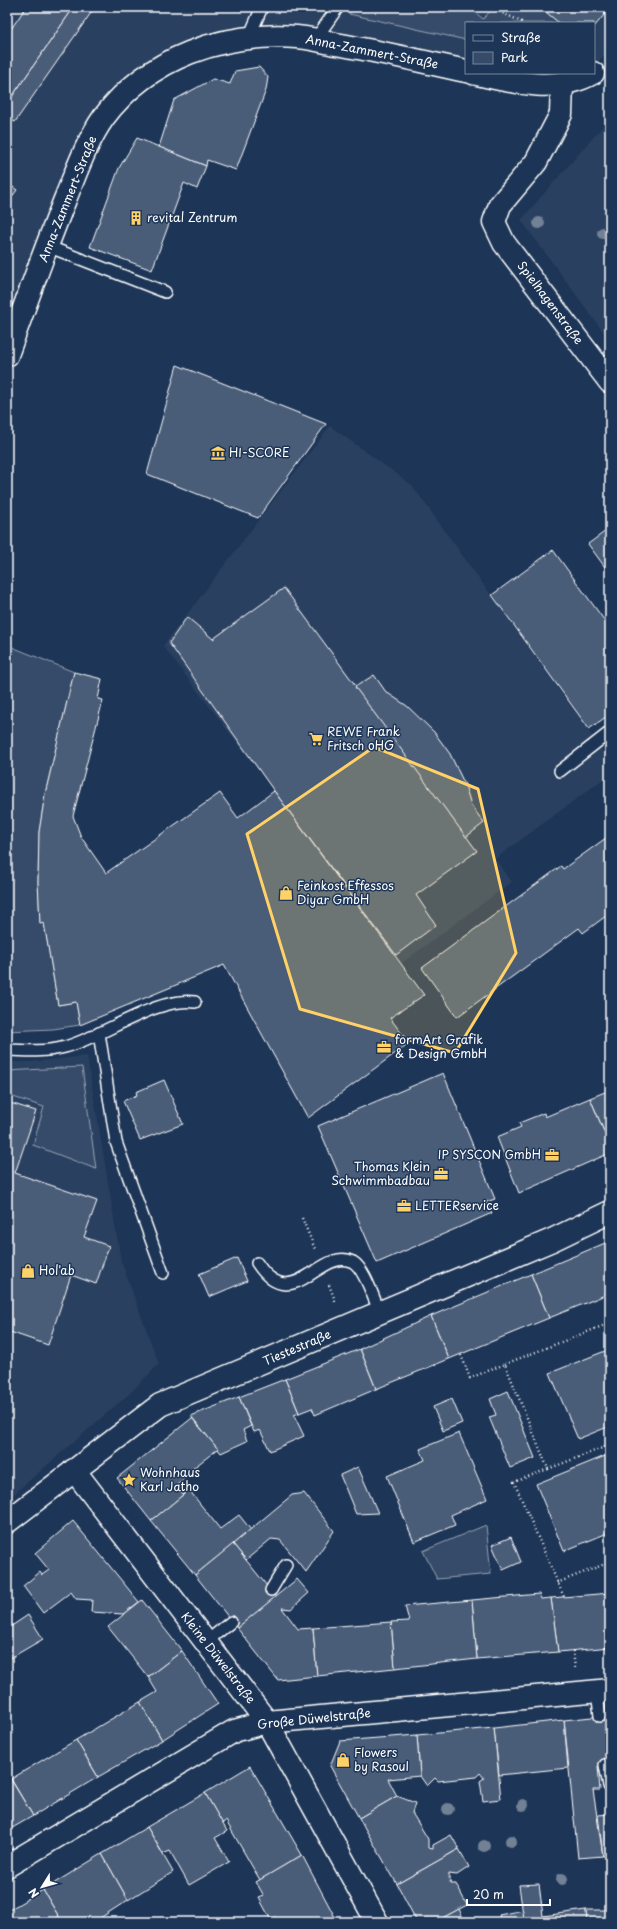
<svg xmlns="http://www.w3.org/2000/svg" width="617" height="1929" viewBox="0 0 617 1929" font-family="'Playpen Sans',sans-serif">
  <rect width="100%" height="100%" fill="#1d3557"/>
  <filter id="ink" filterUnits="userSpaceOnUse"><feTurbulence type="fractalNoise" baseFrequency=".025" numOctaves="2"/><feDisplacementMap in="SourceGraphic" scale="8" xChannelSelector="R" yChannelSelector="G"/><feConvolveMatrix kernelMatrix="1 2 1 2 8 2 1 2 1" color-interpolation-filters="sRGB"/></filter>
  <g filter="url(#ink)">
    <g fill="#2a4161">
      <path d="M7,7H610V49L594,66V23H466V71L361,48L203,47L104,118L7,355Z"/>
      <path d="M610,118V341L521,220Z"/>
      <path d="M330,426L412,485L610,761V774L495,859L512,882L402,963L274,791L163,646Z"/>
      <path d="M87,1056L121,1261L159,1364L129,1394L7,1500V1062H28Z"/>
    </g>
    <g fill="#364b69" stroke="#9aa5b4">
      <path d="M354,7H469L483,19L494,7H540L559,23H466V40L349,14Z"/>
      <path d="M7,645L74,672L45,794L39,832L38,882L40,924L44,923L58,1005L76,1002L80,1025L53,1029L7,1031Z"/>
      <path d="M82,1067L96,1169L33,1145L44,1107L7,1095V1071Z"/>
      <path d="M486,1525L491,1574L437,1579L423,1551Z"/>
    </g>
    <g fill="#4a5d79" stroke="#fff">
      <path d="M26,7H74L7,104V35Z"/>
      <path d="M74,7H95L15,122L7,117V104Z"/>
      <path d="M540,7H610V8L594,27V23H559Z"/>
      <path d="M259,67L268,77L266,90L236,170L207,160L206,166L159,147L174,100L213,79L230,84L235,71Z"/>
      <path d="M137,138L206,166L197,189L184,183L152,270L90,247L119,168Z"/>
      <path d="M7,183L17,190L7,203Z"/>
      <path d="M177,365L326,424L258,518L147,474Z"/>
      <path d="M610,528V574L588,544Z"/>
      <path d="M553,550L610,628V714L589,729L492,595Z"/>
      <path d="M284,588L477,851L416,895L436,925L396,955L274,791L169,643L187,617L213,639Z"/>
      <path d="M74,672L102,679L98,699L103,700L73,816L81,837L106,873L220,793L238,818L274,791L424,995L390,1018L409,1043L308,1118L224,965L80,1025L76,1002L58,1005L44,923L40,924L38,882L39,832L45,794Z"/>
      <path d="M374,675L386,692L407,706L434,732L450,754L465,785L471,805L484,823L466,837L355,687Z"/>
      <path d="M610,835V913L583,933L579,928L457,1017L422,968L561,866L563,869Z"/>
      <path d="M443,1073L495,1199L486,1202L492,1213L377,1263L318,1126Z"/>
      <path d="M164,1080L183,1124L140,1140L123,1101L137,1095L136,1092Z"/>
      <path d="M610,1090V1146L590,1098Z"/>
      <path d="M590,1098L610,1146V1153L519,1193L497,1137L521,1127L519,1123L544,1113L545,1117Z"/>
      <path d="M7,1102L36,1111L15,1173L97,1201L84,1237L109,1246L96,1284L71,1275L48,1345L7,1331Z"/>
      <path d="M610,1241V1293L549,1318L531,1274Z"/>
      <path d="M237,1258L247,1281L209,1297L199,1274Z"/>
      <path d="M531,1274L549,1318L449,1359L431,1316Z"/>
      <path d="M431,1316L449,1359L376,1389L360,1349Z"/>
      <path d="M360,1349L376,1389L315,1415L312,1408L299,1413L285,1379Z"/>
      <path d="M610,1349V1426L578,1439L550,1373Z"/>
      <path d="M285,1379L299,1413L294,1415L304,1436L270,1451L260,1430L254,1432L239,1397Z"/>
      <path d="M508,1391L535,1458L510,1468L489,1417L496,1415L490,1399Z"/>
      <path d="M239,1397L251,1426L243,1430L247,1441L221,1453L191,1416Z"/>
      <path d="M452,1399L462,1423L443,1431L433,1407Z"/>
      <path d="M192,1418L218,1449L184,1475L186,1477L176,1486L183,1495L151,1521L117,1478Z"/>
      <path d="M459,1433L487,1499L451,1515L455,1525L414,1542L387,1476L425,1460L420,1449Z"/>
      <path d="M610,1454V1532L564,1551L536,1484Z"/>
      <path d="M358,1467L378,1513L356,1514L340,1475Z"/>
      <path d="M189,1490L220,1529L239,1515L251,1530L195,1575L151,1521Z"/>
      <path d="M304,1493L334,1531L306,1572L280,1540L271,1539L246,1560L233,1544L292,1495Z"/>
      <path d="M73,1521L139,1602L123,1614L91,1612L92,1600L76,1599L71,1592L43,1613L23,1586L40,1572L42,1575L49,1570L35,1553Z"/>
      <path d="M511,1537L521,1562L503,1570L492,1545Z"/>
      <path d="M233,1544L276,1597L237,1628L195,1575Z"/>
      <path d="M297,1579L309,1593L291,1609L282,1608L298,1629L313,1628L317,1676L278,1680L237,1628Z"/>
      <path d="M610,1593V1647L558,1652L551,1598Z"/>
      <path d="M539,1594L541,1599L551,1598L558,1652L477,1659L472,1600Z"/>
      <path d="M142,1600L182,1651L148,1677L108,1627Z"/>
      <path d="M472,1600L477,1659L395,1668L391,1622L409,1621L405,1606Z"/>
      <path d="M28,1615L43,1639L7,1660V1629Z"/>
      <path d="M391,1622L395,1668L317,1676L313,1628Z"/>
      <path d="M182,1651L218,1704L162,1740L140,1702L157,1692L148,1677Z"/>
      <path d="M140,1702L162,1740L98,1777L76,1740Z"/>
      <path d="M610,1715V1765L598,1766L600,1790H593L603,1856L578,1858L564,1720Z"/>
      <path d="M564,1720L568,1768L499,1775L494,1728Z"/>
      <path d="M494,1728L501,1799L483,1801L480,1781L484,1778L480,1773L476,1777L438,1781L435,1778L427,1786L420,1776L417,1735Z"/>
      <path d="M417,1735L420,1776L388,1779L397,1796L359,1818L330,1766L340,1741Z"/>
      <path d="M76,1740L98,1777L33,1816L11,1779Z"/>
      <path d="M250,1766L302,1855L260,1880L226,1821L222,1823L205,1793Z"/>
      <path d="M7,1773L33,1816L7,1831Z"/>
      <path d="M205,1793L227,1831L215,1838L229,1862L189,1885L170,1851L163,1854L147,1827Z"/>
      <path d="M397,1796L415,1803L412,1813L428,1839V1848L433,1849V1845L451,1835L459,1849L397,1884L359,1818Z"/>
      <path d="M610,1814V1855L603,1856L598,1815Z"/>
      <path d="M147,1827L173,1872L128,1900L102,1854Z"/>
      <path d="M459,1849L469,1867L457,1875L449,1874V1879L451,1884H456L467,1905L435,1922H417L397,1884Z"/>
      <path d="M102,1854L128,1900L94,1922H62L43,1890Z"/>
      <path d="M302,1855L337,1921L335,1922H279L276,1917L271,1920L259,1898L264,1896L256,1882Z"/>
      <path d="M539,1884L543,1916L586,1910L587,1922H524L519,1885Z"/>
      <path d="M43,1890L62,1922H7V1911Z"/>
      <path d="M459,1909L465,1922H435Z"/>
      <path d="M523,1910L524,1922H501L499,1915Z"/>
      <path d="M586,1910H610V1922H587Z"/>
    </g>
    <g fill="none" stroke-linecap="round" stroke-linejoin="round">
      <defs>
        <g id="service">
          <path d="M249,37L262,7"/>
          <path d="M315,40L338,7"/>
          <path d="M47,246L165,292"/>
          <path d="M560,771L610,732"/>
          <path d="M99,1033L116,1142L163,1273"/>
          <path d="M7,1050C26,1051 47,1052 65,1047C103,1037 157,996 195,1002"/>
          <path d="M257,1263C293,1318 321,1245 353,1262C365,1269 374,1300 380,1313"/>
          <path d="M271,1590L286,1565"/>
          <path d="M206,1642L231,1622"/>
          <path d="M597,1691L600,1716"/>
          <path d="M605,1765L609,1786"/>
        </g>
        <g id="minor">
          <path d="M473,73C512,82 556,94 593,73"/>
          <path d="M562,84L561,114L536,162L500,205L494,222L504,243L610,382"/>
          <path d="M7,355C26,302 45,249 66,197C77,170 87,141 104,117C149,57 223,32 297,37C310,38 323,41 335,44C379,51 423,62 466,71"/>
          <path d="M74,1470L267,1722L377,1922"/>
          <path d="M7,1522L160,1405L552,1240L610,1212"/>
          <path d="M7,1866L234,1731L267,1722L610,1690"/>
        </g>
      </defs>
      <use href="#service" stroke="#fff" stroke-width="14"/>
      <use href="#minor" stroke="#fff" stroke-width="25"/>
      <g stroke="#fff" stroke-width="2.5" stroke-dasharray="1 3" stroke-linecap="butt">
        <path d="M492,8L524,23"/>
        <path d="M302,1218L315,1249"/>
        <path d="M329,1285L336,1303"/>
        <path d="M461,1355L470,1378L505,1364L548,1469L514,1482L564,1597"/>
        <path d="M505,1364L610,1323"/>
        <path d="M548,1469L610,1445"/>
        <path d="M557,1583L610,1562"/>
        <path d="M573,1651L575,1668"/>
      </g>
      <use href="#service" stroke="#1d3557" stroke-width="11"/>
      <use href="#minor" stroke="#1d3557" stroke-width="22"/>
    </g>
    <g fill="#738196">
      <circle cx="539" cy="223" r="6"/>
      <circle cx="603" cy="233" r="6"/>
      <circle cx="523" cy="1805" r="6"/>
      <circle cx="448" cy="1809" r="6"/>
      <circle cx="511" cy="1841" r="6"/>
      <circle cx="484" cy="1846" r="6"/>
      <circle cx="562" cy="1879" r="6"/>
    </g>
  </g>
  <path fill="#ffd166" fill-opacity="0.2" stroke="#ffd166" stroke-width="3" stroke-linejoin="round" d="M374,747L478,789L516,953L455,1053L300,1009L247,834Z"/>
  <defs>
    <symbol id="building-bare" viewBox="-9 -9 18 18"><path d="M-4-6H4V6H1V3H-1V6H-4ZM-2.5-4.3h1.7v1.8h-1.7ZM.8-4.3h1.7v1.8H.8ZM-2.5-1h1.7V.8h-1.7ZM.8-1h1.7V.8H.8Z" fill="#ffd166" stroke="#1d3557" stroke-width="2.5" paint-order="stroke"/></symbol>
    <symbol id="museum-bare" viewBox="-9 -9 18 18"><path d="M0-6L6-3V-2H-6V-3ZM-5-1h2V3h-2ZM-1-1h2V3h-2ZM3-1h2V3H3ZM-6 4H6V6H-6Z" fill="#ffd166" stroke="#1d3557" stroke-width="2.5" paint-order="stroke"/></symbol>
    <symbol id="supermarket-bare" viewBox="-9 -9 18 18"><path d="M-6-5.5h2.5l.6 2H6L4.5 2H-2.5L-4.4-4H-6ZM-1.5 3.2a1.3 1.3 0 1 0 .1 0ZM3 3.2a1.3 1.3 0 1 0 .1 0Z" fill="#ffd166" stroke="#1d3557" stroke-width="2.5" paint-order="stroke"/></symbol>
    <symbol id="shop-bare" viewBox="-9 -9 18 18"><path d="M-5-2.5h2.3a2.7 3.5 0 0 1 5.4 0H5L5.5 6h-11ZM-1.5-2.5h3a1.5 2.3 0 0 0-3 0Z" fill="#ffd166" stroke="#1d3557" stroke-width="2.5" paint-order="stroke"/></symbol>
    <symbol id="office-bare" viewBox="-9 -9 18 18"><path d="M-6-3h4V-5.5h4V-3h4V5H-6ZM-1-4.5V-3h2v-1.5ZM-6 0V1H6V0Z" fill="#ffd166" stroke="#1d3557" stroke-width="2.5" paint-order="stroke"/></symbol>
    <symbol id="sight-bare" viewBox="-9 -9 18 18"><path d="M0-6L1.8-2.2L6-1.7L2.9 1.2L3.7 5.4L0 3.3L-3.7 5.4L-2.9 1.2L-6-1.7L-1.8-2.2Z" fill="#ffd166" stroke="#1d3557" stroke-width="2.5" paint-order="stroke"/></symbol>
  </defs>
  <g fill-rule="evenodd">
    <use href="#building-bare" x="126" y="208" width="20" height="20"/>
    <use href="#museum-bare" x="208" y="443" width="20" height="20"/>
    <use href="#supermarket-bare" x="306" y="729" width="20" height="20"/>
    <use href="#shop-bare" x="276" y="883" width="20" height="20"/>
    <use href="#office-bare" x="374" y="1037" width="20" height="20"/>
    <use href="#office-bare" x="542" y="1145" width="20" height="20"/>
    <use href="#office-bare" x="431" y="1164" width="20" height="20"/>
    <use href="#office-bare" x="394" y="1196" width="20" height="20"/>
    <use href="#shop-bare" x="18" y="1261" width="20" height="20"/>
    <use href="#sight-bare" x="119" y="1470" width="20" height="20"/>
    <use href="#shop-bare" x="333" y="1750" width="20" height="20"/>
  </g>
  <g text-anchor="middle" stroke-width="3" stroke-linejoin="round" paint-order="stroke">
    <g font-size="12" fill="#fff" stroke="#1d3557">
      <text transform="translate(372 52) rotate(11)" y="4">Anna-Zammert-Straße</text>
      <text transform="translate(68 199) rotate(-68)" y="4">Anna-Zammert-Straße</text>
      <text transform="translate(550 303) rotate(53)" y="4">Spielhagenstraße</text>
      <text transform="translate(297 1348) rotate(-23)" y="4">Tiestestraße</text>
      <text transform="translate(218 1658) rotate(52)" y="4">Kleine Düwelstraße</text>
      <text transform="translate(314 1719) rotate(-6)" y="4">Große Düwelstraße</text>
    </g>
    <g font-size="12" fill="#fff" stroke="#1d3557" text-anchor="start">
      <text x="147" y="222">revital Zentrum</text>
      <text x="229" y="457">HI-SCORE</text>
      <text x="327" y="736">REWE Frank<tspan x="327" dy="14">Fritsch oHG</tspan></text>
      <text x="297" y="890">Feinkost Effessos<tspan x="297" dy="14">Diyar GmbH</tspan></text>
      <text x="395" y="1044">formArt Grafik<tspan x="395" dy="14">&amp; Design GmbH</tspan></text>
      <text x="541" y="1159" text-anchor="end">IP SYSCON GmbH</text>
      <text x="430" y="1171" text-anchor="end">Thomas Klein<tspan x="430" dy="14">Schwimmbadbau</tspan></text>
      <text x="415" y="1210">LETTERservice</text>
      <text x="39" y="1275">Hol'ab</text>
      <text x="140" y="1477">Wohnhaus<tspan x="140" dy="14">Karl Jatho</tspan></text>
      <text x="354" y="1757">Flowers<tspan x="354" dy="14">by Rasoul</tspan></text>
    </g>
  </g>
  <rect width="617" height="1929" fill="none" stroke="#1d3557" stroke-width="24"/>
  <rect x="12" y="12" width="593" height="1905" fill="none" stroke="#fff" stroke-width="1.5" filter="url(#ink)"/>
  <rect x="465" y="22" width="130" height="52" fill="#1d3557" stroke="#77869a"/>
  <rect x="473" y="35" width="20" height="6" fill="#1d3557" stroke="#77869a"/>
  <text x="501" y="42" font-size="12" fill="#ffffff">Straße</text>
  <rect x="473" y="52" width="20" height="12" fill="#364b69" stroke="#77869a"/>
  <text x="501" y="62" font-size="12" fill="#ffffff">Park</text>
  <g transform="translate(42 1887) rotate(233)" stroke="#1d3557" stroke-width="3" paint-order="stroke">
  <path d="M0-3L7 15L0 10L-7 15Z" fill="#ffffff"/>
  <text y="-6" font-size="11" font-weight="bold" text-anchor="middle" fill="#ffffff">N</text>
  </g>
  <path d="M467 1899v6h83v-6" fill="none" stroke="#ffffff" stroke-width="2"/>
  <text x="473" y="1899" font-size="12" fill="#ffffff" stroke="#1d3557" stroke-width="3" paint-order="stroke">20 m</text>
</svg>
